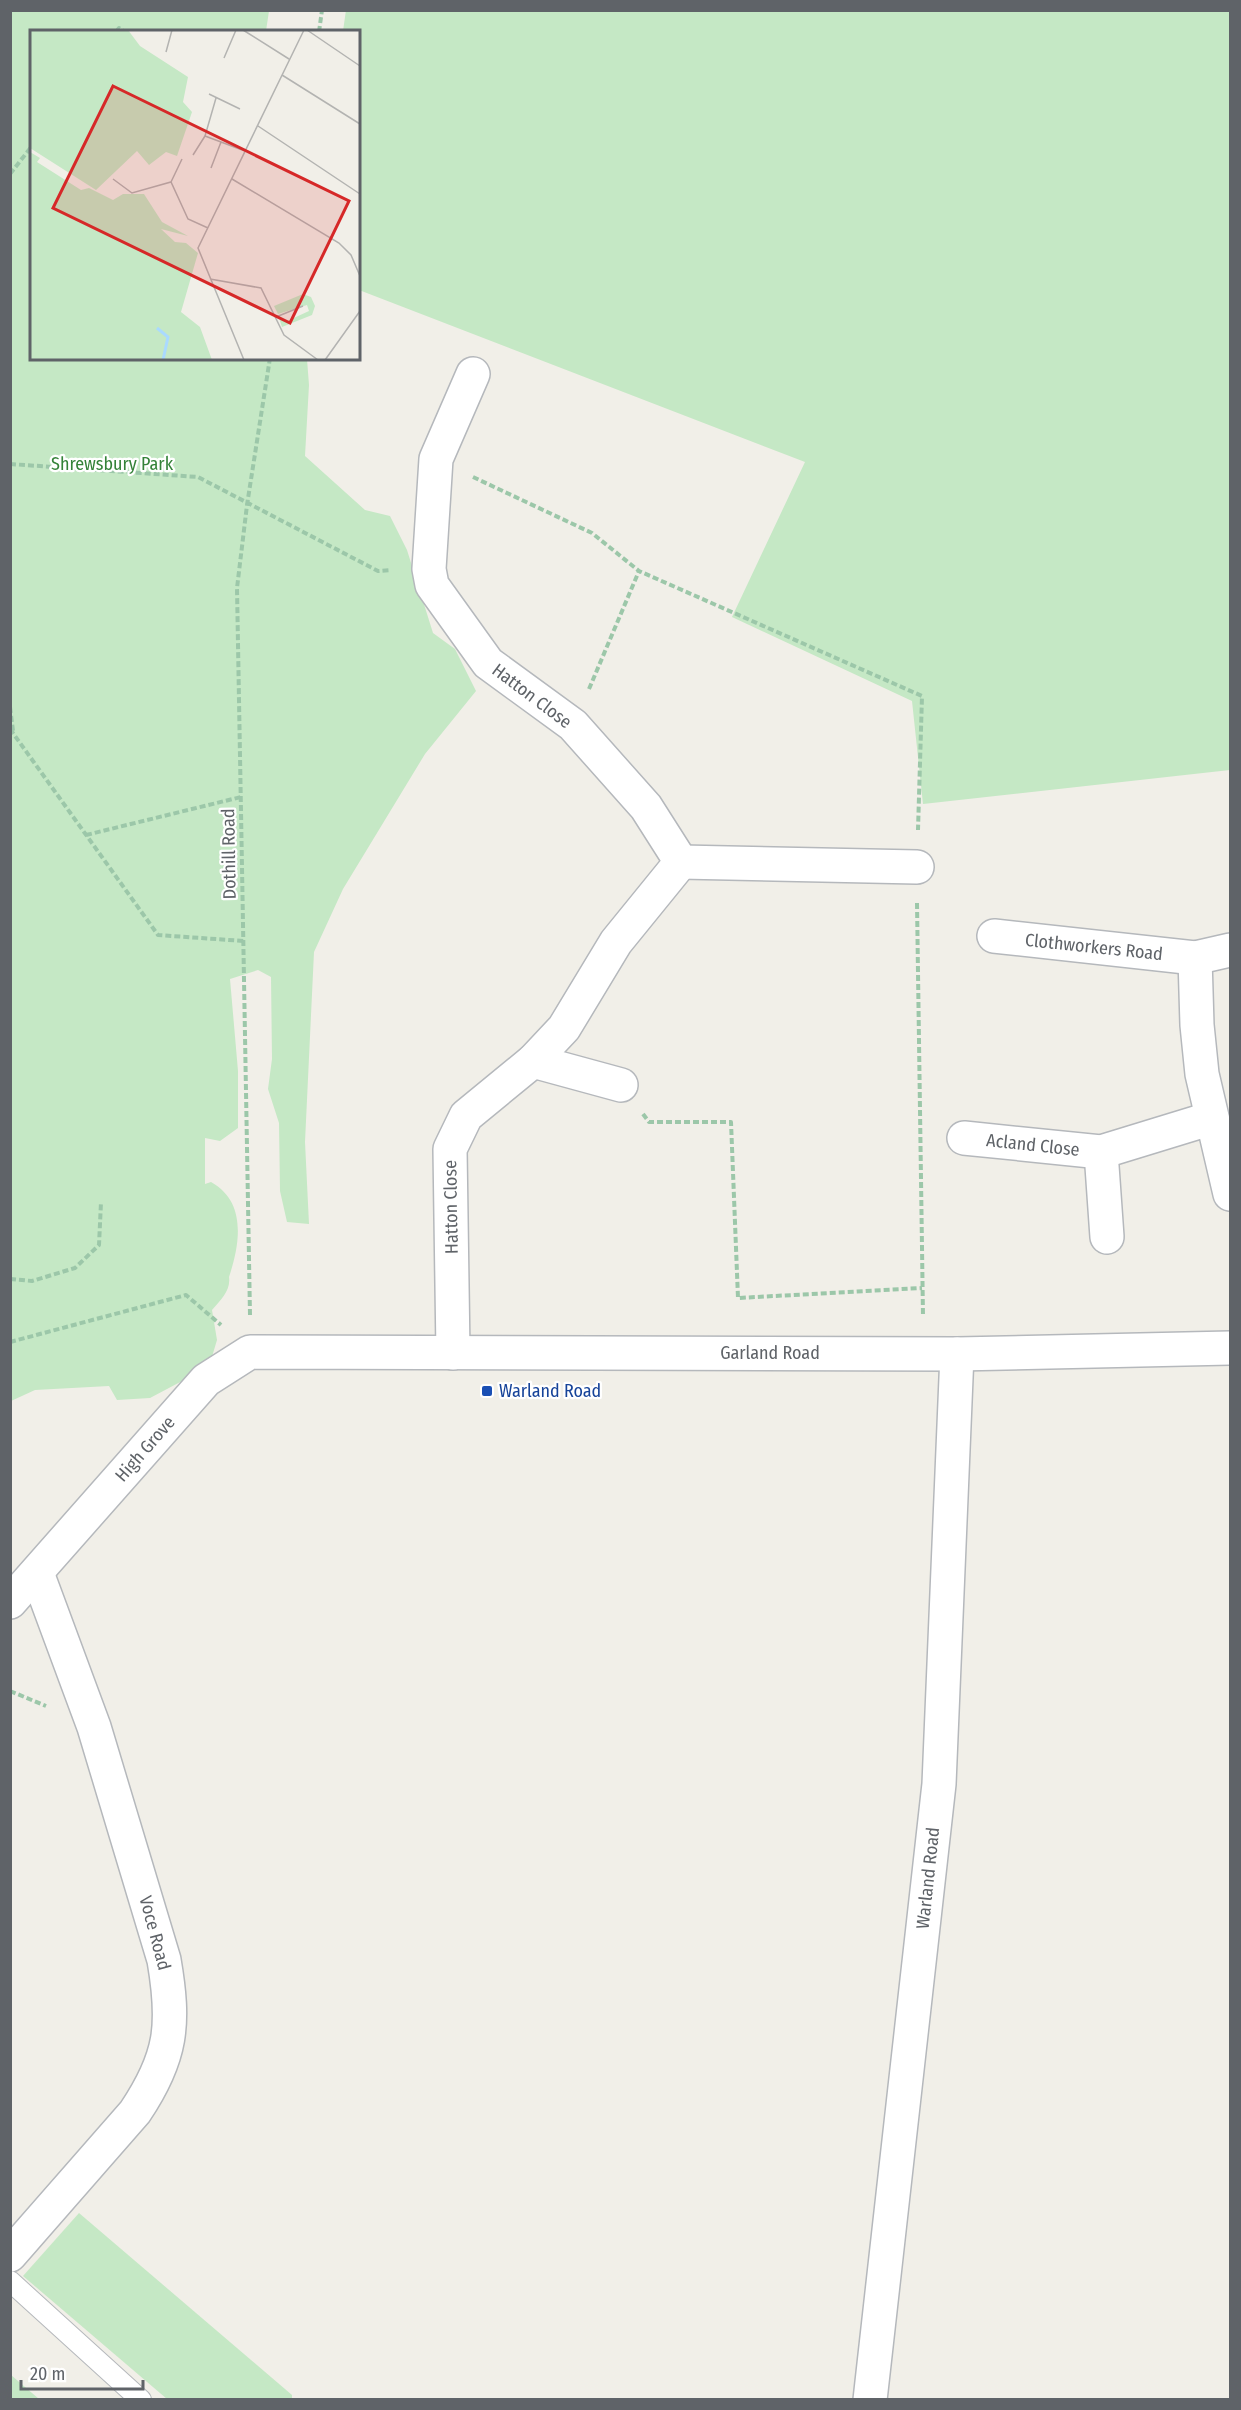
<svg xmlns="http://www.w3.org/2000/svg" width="1241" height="2410" viewBox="0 0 1241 2410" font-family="'Fira Sans Condensed',sans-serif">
  <rect width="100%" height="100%" fill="#f1efe8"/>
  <g fill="#c5e8c5">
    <path d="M346,10L1230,11V770L923,804L912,701L732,617L805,462L359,290L358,32L343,31Z"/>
    <path d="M10,11H269L266,31L32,32V358L307,359L309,385L305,456L365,510L390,516L407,550L433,633L455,649L476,691L425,754L343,889L314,952L305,1142L309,1224L287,1222L280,1191L279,1123L268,1089L272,1059L271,977L258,970L230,979L238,1071V1128L220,1141L205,1138V1184L211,1182C247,1202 240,1244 229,1277C231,1290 221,1300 212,1310L217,1340L208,1370L184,1380L150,1398L117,1400L109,1386L35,1390L11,1401Z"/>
    <path d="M79,2213L292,2395V2399H167L23,2276Z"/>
    <path d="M11,2375L39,2399H11Z"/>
  </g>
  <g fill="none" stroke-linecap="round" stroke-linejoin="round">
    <defs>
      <path id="service" d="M10,2281L141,2400"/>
      <g id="minor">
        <path d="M681,862L917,867"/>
        <path d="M994,936L1195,958"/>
        <path d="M1230,950L1195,958L1197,1025L1202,1074L1230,1194"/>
        <path d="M533,1061L621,1085"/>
        <path d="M964,1138L1101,1152L1212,1118"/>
        <path d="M1101,1152L1107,1237"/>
        <path d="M453,1353L450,1149L466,1116L533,1061L564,1028L616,942L681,862L646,807L573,725L488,663L432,585L429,569L436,459L473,374"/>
        <path d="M10,1602L206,1380L250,1352L957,1354L1230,1348"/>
        <path d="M10,2255L135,2112C172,2057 175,2024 164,1960L94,1727L37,1573"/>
        <path d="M870,2400L939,1784L957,1354"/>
      </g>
    </defs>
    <use href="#service" stroke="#b5b8bc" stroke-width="22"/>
    <use href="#minor" stroke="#b5b8bc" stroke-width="36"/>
    <g stroke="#9cc7a9" stroke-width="4" stroke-dasharray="6 3" stroke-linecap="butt">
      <path d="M116,32L119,28L125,32"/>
      <path d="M319,32L322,10"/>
      <path d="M10,174L32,146"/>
      <path d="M10,464L198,477L378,571L391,570"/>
      <path d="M473,477L592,533L639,571L922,696L918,830"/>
      <path d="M589,689L639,571"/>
      <path d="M10,707L13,731"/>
      <path d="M10,729L158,935L244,941"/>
      <path d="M86,835L241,797"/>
      <path d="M917,903L923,1316"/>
      <path d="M643,1114L649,1122H731L738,1298L922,1288"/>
      <path d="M10,1279L32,1281L75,1268L99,1245L101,1202"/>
      <path d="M250,1315L237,588L247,505L270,358"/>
      <path d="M10,1342L186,1295L221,1325"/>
      <path d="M10,1691L46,1706"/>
    </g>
    <use href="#service" stroke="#fff" stroke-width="20"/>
    <use href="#minor" stroke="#fff" stroke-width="33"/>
  </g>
  <rect fill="#1a4fb4" stroke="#fff" stroke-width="2" x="481" y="1385" width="12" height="12" rx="3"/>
  <g text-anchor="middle" stroke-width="4.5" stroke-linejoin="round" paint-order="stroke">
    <g font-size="18" fill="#348238" stroke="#fff">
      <text x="112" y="470">Shrewsbury Park</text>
    </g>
    <g font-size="18" fill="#5f6368" stroke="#fff">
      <text transform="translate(532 696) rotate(37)" y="6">Hatton Close</text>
      <text transform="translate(229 854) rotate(-91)" y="6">Dothill Road</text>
      <text transform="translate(1094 947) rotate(6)" y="6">Clothworkers Road</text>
      <text transform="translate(1033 1145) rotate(6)" y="6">Acland Close</text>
      <text transform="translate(451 1207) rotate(-91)" y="6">Hatton Close</text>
      <text x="770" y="1359">Garland Road</text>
      <text transform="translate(145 1449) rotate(-49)" y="6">High Grove</text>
      <text transform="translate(928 1878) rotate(-84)" y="6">Warland Road</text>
      <text transform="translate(155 1933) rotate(75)" y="6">Voce Road</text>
    </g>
    <g font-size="18" fill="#164399" stroke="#fff" text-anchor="start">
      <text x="499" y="1397">Warland Road</text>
    </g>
  </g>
  <g transform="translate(30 30)">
    <rect width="330" height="330" fill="#f1efe8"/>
    <path d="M0,0H98L110,16L158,47L153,72L162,82L147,126L136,122L119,135L107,121L66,160L0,118ZM0,122L10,128L7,132L51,160L59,158L83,170L93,164H114L132,192L158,206L131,199L145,212L156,213L168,223L151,282L170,297L182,330H0ZM273,264L281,267L285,276L282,285L252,297L249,288L255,292L279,281L277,275L248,284L244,276Z" fill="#c5e8c5"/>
    <path fill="none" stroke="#aadaff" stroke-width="3" d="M127,298L138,307L133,330"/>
    <path fill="none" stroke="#b3b3b1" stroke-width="1.5" d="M213,0L259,29M277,0L330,36M136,22L142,0M194,28L206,0M252,45L330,94M179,64L210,79M186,68L175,106L215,121M228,96L330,164M163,125L175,106M181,138L191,112M83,149L102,163L141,152L158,189L178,198M202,149L309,213L321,225L330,246M141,152L152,129M180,249L231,258L254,305L288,330M246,287L273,276M214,330L168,218L274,0M295,330L330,281"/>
    <path fill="#d62828" fill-opacity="0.15" stroke="#d62828" stroke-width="3" d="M83,56L319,171L260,293L23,178Z"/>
    <rect width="330" height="330" fill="none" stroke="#5f6368" stroke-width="3"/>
  </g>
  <rect width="1241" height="2410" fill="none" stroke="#5f6368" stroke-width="24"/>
  <path d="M21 2380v9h122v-9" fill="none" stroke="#5f6368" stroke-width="3"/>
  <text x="30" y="2380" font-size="18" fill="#5f6368" stroke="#ffffff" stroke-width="4.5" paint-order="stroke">20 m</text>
</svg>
